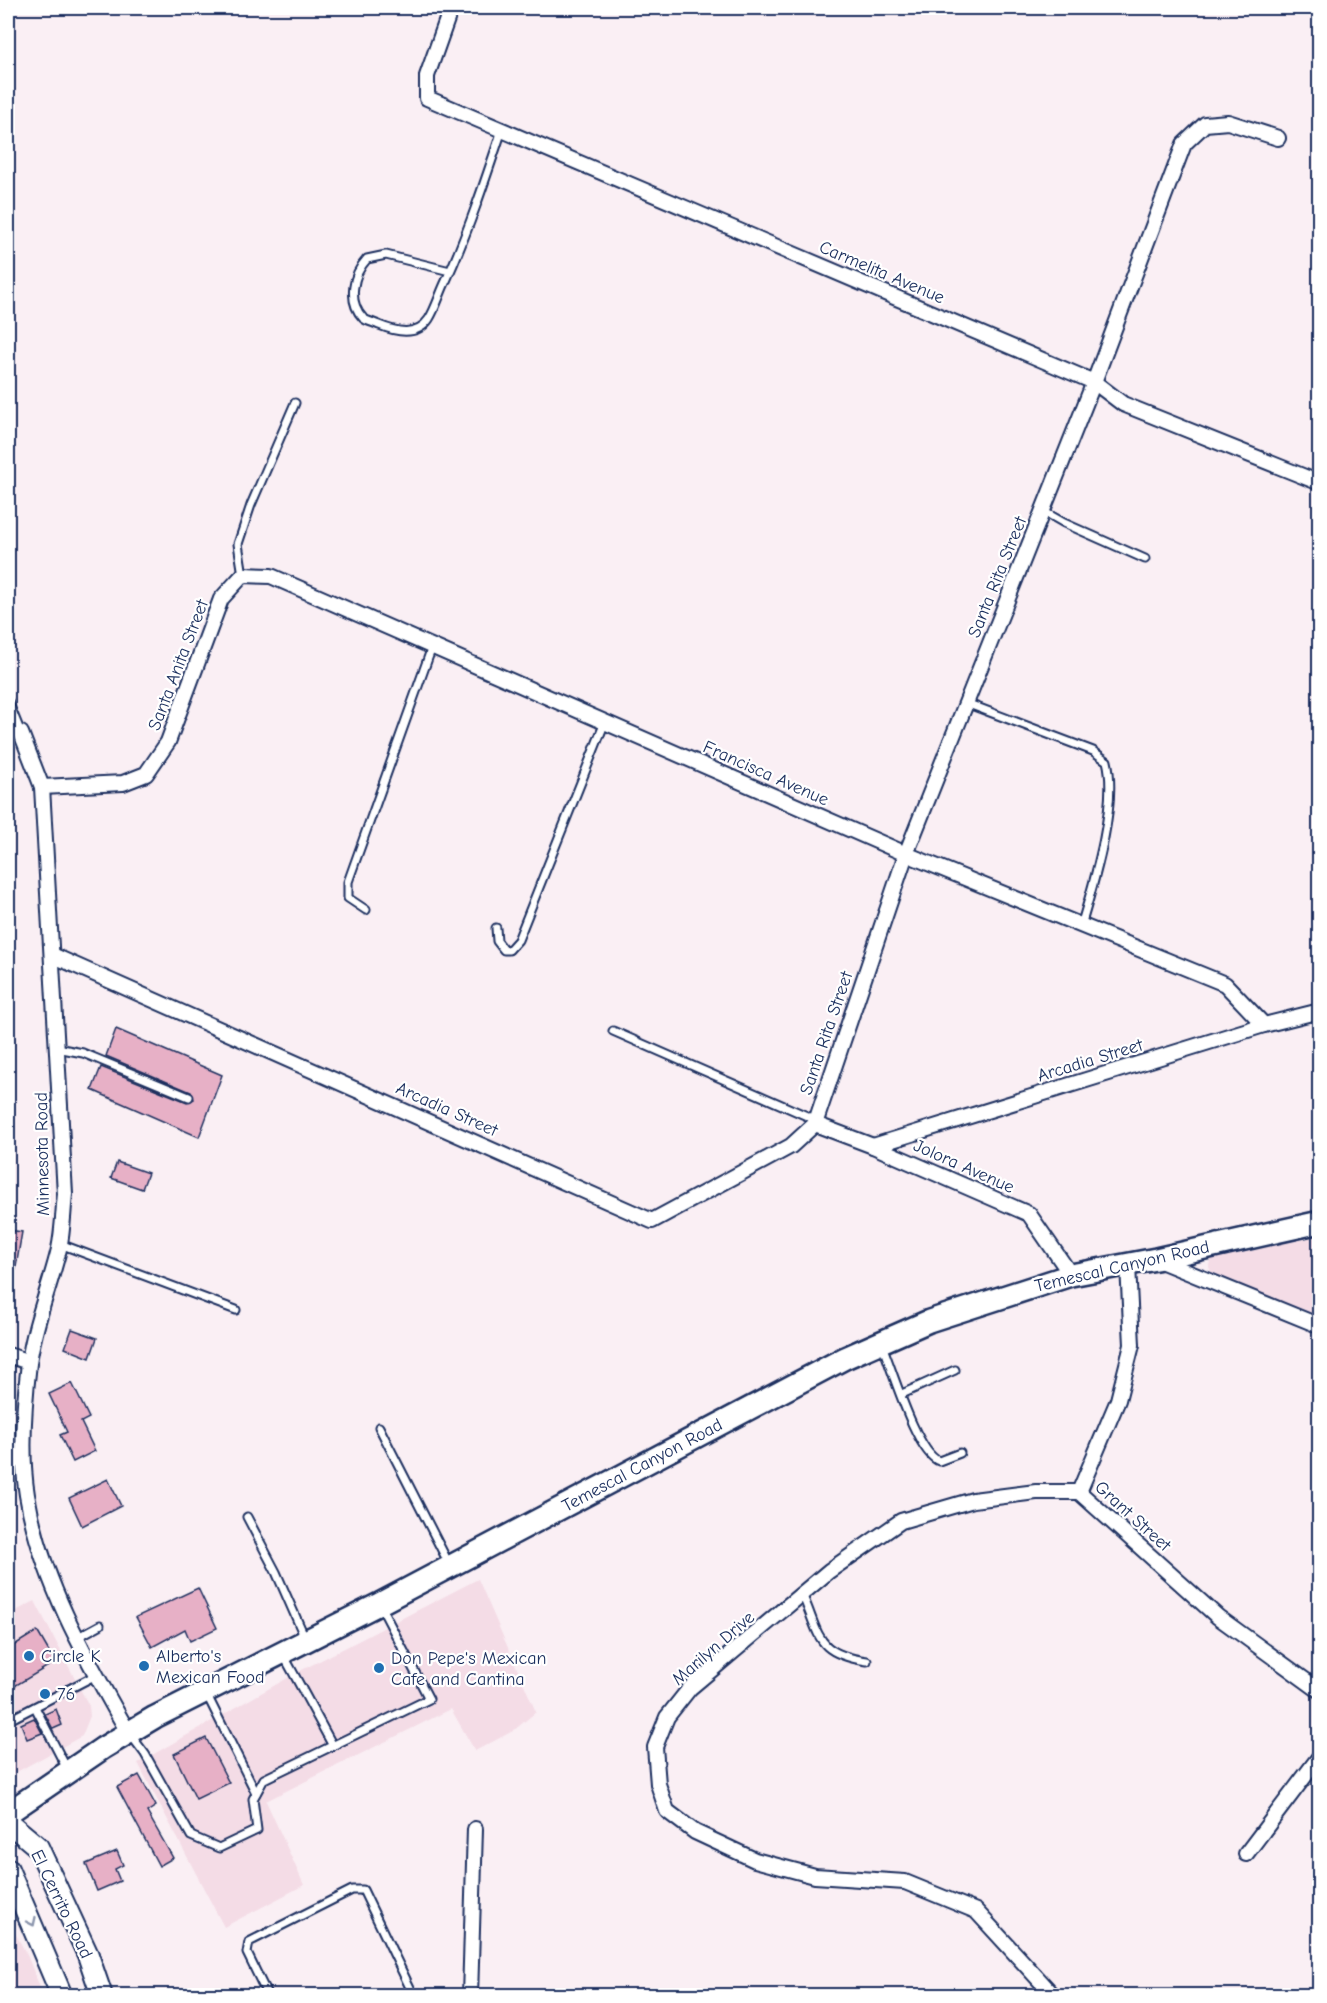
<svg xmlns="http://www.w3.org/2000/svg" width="1327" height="2003" viewBox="0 0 1327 2003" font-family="'Comic Neue',sans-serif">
  <rect width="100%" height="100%" fill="#faeff4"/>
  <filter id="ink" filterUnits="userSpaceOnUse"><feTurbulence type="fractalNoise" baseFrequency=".0167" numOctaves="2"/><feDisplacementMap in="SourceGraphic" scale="12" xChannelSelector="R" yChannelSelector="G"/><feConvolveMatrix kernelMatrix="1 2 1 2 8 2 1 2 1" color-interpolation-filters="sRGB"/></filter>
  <g filter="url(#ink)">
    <g fill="#f4dce6">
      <path d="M1319,1236V1317L1212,1274L1209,1267L1210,1259Z"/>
      <path d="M478,1579L536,1712L513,1731L475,1751L451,1709L266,1801L304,1885L224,1927L138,1763L300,1671Z"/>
      <path d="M35,1601L89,1706L90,1716L82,1736L13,1774L8,1744V1615Z"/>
      <path d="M8,1920L27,1955L43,1995H8Z"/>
    </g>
    <g fill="#e7b0c6" stroke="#1b2f5e" stroke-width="1.5">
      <path d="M116,1029L222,1075L199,1137L92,1090L101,1067L187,1102L194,1099L191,1092L106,1056Z"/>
      <path d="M117,1162L148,1173L142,1189L111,1178Z"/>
      <path d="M8,1230L22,1232L15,1273L8,1272Z"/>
      <path d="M72,1329L97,1338L90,1358L65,1348Z"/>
      <path d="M72,1383L89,1418L81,1422L95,1451L73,1462L60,1435L67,1432L49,1394Z"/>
      <path d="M108,1479L121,1506L82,1526L69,1498Z"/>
      <path d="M198,1588L217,1628L190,1641L185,1629L152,1647L136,1617Z"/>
      <path d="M37,1631L55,1662L8,1690V1649Z"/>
      <path d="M56,1709L62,1725L53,1729L45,1714Z"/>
      <path d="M34,1718L42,1733L27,1739L21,1724Z"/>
      <path d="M206,1738L229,1783L196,1799L174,1754Z"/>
      <path d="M139,1775L156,1806L147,1812L173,1858L159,1866L117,1787Z"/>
      <path d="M117,1851L123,1865L115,1869L120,1881L97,1891L86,1864Z"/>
    </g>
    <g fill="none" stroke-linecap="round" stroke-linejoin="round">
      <defs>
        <g id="lane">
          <path d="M450,271L386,255L367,259C353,274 347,301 363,318C366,321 375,323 379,325C396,332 417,337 429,319C436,308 440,293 446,281C468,232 485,181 502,130"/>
          <path d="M1043,511L1064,523L1145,559"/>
          <path d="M243,575L238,544L251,505L295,403"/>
          <path d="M8,701L21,733"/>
          <path d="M966,703L1093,751L1107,761C1118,804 1094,882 1081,926"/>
          <path d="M366,910L348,898V882L432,647"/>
          <path d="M496,928L497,941L504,950H509L518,940L605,722"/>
          <path d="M613,1031L816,1120"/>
          <path d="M57,1048L83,1053L189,1097"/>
          <path d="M60,1244L236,1310"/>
          <path d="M882,1345C892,1369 917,1454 939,1461L960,1453"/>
          <path d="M902,1394L955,1370"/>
          <path d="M379,1427L449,1564"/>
          <path d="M247,1517L276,1572L305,1638"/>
          <path d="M802,1594C821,1637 815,1653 867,1661"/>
          <path d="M78,1637L100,1625"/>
          <path d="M284,1656L333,1746"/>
          <path d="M206,1693L256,1793"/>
          <path d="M35,1707L67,1769"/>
          <path d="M13,1718L98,1674"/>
          <path d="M130,1734L145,1754L191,1836L219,1848L257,1830L253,1799L264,1779L429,1699L380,1605"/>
          <path d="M268,1996L247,1953L249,1942L352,1890H363L414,1996"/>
        </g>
        <g id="street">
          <path d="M451,8L427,76V98L1094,382L1123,404L1320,483"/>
          <path d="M21,733L42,787L65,1194C63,1212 63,1231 59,1249C50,1287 34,1324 29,1363C24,1405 20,1453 27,1495C41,1580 86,1658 128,1732"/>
          <path d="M42,787L123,783L146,774L168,742L221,599L243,575L271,576L906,854L1225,984L1264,1025"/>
          <path d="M52,955L652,1221L791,1146L815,1124"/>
          <path d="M815,1124L906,854L1094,382L1184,144L1205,124L1228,122L1278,138"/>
          <path d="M815,1124L873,1146L1029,1214L1071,1275"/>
          <path d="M873,1146L1264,1025L1320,1011"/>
          <path d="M1158,1260L1320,1326"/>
          <path d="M8,1355L29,1362"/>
          <path d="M1079,1492L1218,1617L1320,1691"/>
          <path d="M1079,1492L1118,1400L1132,1345L1128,1265"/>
          <path d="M1246,1854L1320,1756"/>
          <path d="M470,1996L475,1829"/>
          <path d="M1054,1996L976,1911L905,1882L815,1876L755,1860L695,1832L667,1811L658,1784L655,1747L667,1717L690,1688L829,1571L901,1521L973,1500L1036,1492H1079"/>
        </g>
        <g id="secondary">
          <path d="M8,1822L38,1847L88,1955L102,1996"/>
          <path d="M8,1869L62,1996"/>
        </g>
        <path id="primary" d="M8,1813L103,1748L155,1717L379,1604L845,1358L929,1321L1071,1275L1156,1259L1320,1222"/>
      </defs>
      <use href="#lane" stroke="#1b2f5e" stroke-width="11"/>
      <use href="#street" stroke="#1b2f5e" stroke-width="18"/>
      <use href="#secondary" stroke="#1b2f5e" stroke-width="24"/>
      <use href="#primary" stroke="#1b2f5e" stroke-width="26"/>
      <use href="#lane" stroke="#fff" stroke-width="7"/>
      <use href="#street" stroke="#fff" stroke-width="14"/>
      <use href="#secondary" stroke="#fff" stroke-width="20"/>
      <use href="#primary" stroke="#fff" stroke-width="21"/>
    </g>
    <defs><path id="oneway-chevron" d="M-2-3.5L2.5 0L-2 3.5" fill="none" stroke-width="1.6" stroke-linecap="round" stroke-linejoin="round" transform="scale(1.5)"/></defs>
    <use stroke="#8d97ae" href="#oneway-chevron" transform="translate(32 1922) rotate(65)"/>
  </g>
  <g fill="#1f6fb2" stroke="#fff" stroke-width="2">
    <circle cx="29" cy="1656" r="6"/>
    <circle cx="144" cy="1666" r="6"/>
    <circle cx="379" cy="1668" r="6"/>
    <circle cx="45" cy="1694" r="6"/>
  </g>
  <g text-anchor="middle" stroke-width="4.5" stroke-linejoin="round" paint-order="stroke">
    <g font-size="18" fill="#1b2f5e" stroke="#fff">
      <text transform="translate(882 272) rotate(23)" y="6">Carmelita Avenue</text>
      <text transform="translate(997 577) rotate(-68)" y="6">Santa Rita Street</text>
      <text transform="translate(178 665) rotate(-69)" y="6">Santa Anita Street</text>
      <text transform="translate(766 773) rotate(24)" y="6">Francisca Avenue</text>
      <text transform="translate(826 1033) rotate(-71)" y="6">Santa Rita Street</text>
      <text transform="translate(1090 1060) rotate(-17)" y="6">Arcadia Street</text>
      <text transform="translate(447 1109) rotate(24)" y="6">Arcadia Street</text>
      <text transform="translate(42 1154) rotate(-91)" y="6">Minnesota Road</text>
      <text transform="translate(964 1166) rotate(24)" y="6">Jolora Avenue</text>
      <text transform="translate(1122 1266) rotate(-13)" y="6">Temescal Canyon Road</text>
      <text transform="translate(642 1465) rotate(-28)" y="6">Temescal Canyon Road</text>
      <text transform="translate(1133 1516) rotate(42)" y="6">Grant Street</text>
      <text transform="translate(713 1648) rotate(-41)" y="6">Marilyn Drive</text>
      <text transform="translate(62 1904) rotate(64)" y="6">El Cerrito Road</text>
    </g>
    <g font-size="18" fill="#1b2f5e" stroke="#fff" text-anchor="start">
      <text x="41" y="1662">Circle K</text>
      <text x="156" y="1662">Alberto's<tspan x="156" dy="21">Mexican Food</tspan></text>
      <text x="391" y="1664">Don Pepe's Mexican<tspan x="391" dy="21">Cafe and Cantina</tspan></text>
      <text x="57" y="1700">76</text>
    </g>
  </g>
  <rect width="1327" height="2003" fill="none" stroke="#fff" stroke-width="30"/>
  <rect x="15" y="15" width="1297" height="1973" fill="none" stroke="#1b2f5e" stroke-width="2" filter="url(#ink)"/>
</svg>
